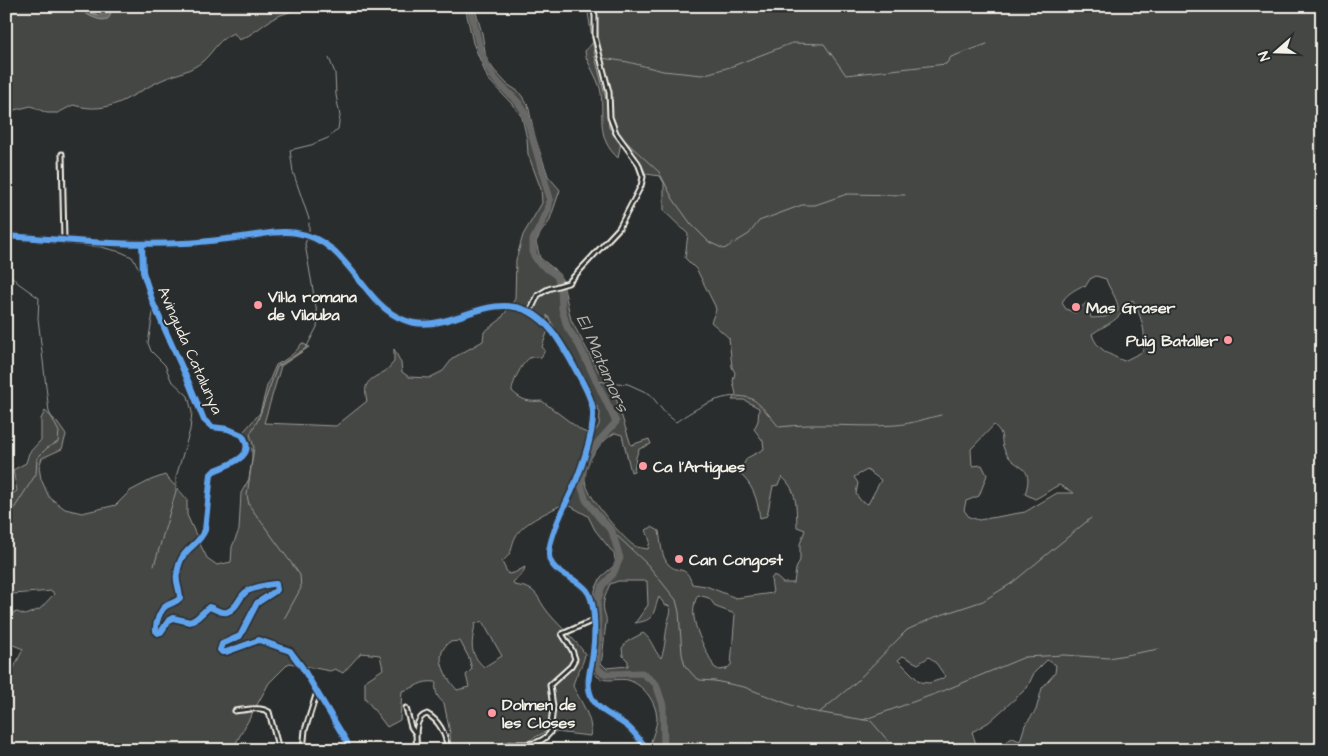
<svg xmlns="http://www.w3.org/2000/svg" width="1328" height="756" viewBox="0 0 1328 756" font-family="'Architects Daughter',sans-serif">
  <rect width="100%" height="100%" fill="#2a2d2e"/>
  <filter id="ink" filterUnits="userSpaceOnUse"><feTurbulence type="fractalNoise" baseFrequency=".02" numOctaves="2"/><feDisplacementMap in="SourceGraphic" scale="10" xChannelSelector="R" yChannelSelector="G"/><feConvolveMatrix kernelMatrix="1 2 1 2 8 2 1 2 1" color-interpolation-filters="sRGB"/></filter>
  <g filter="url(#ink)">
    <g fill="#444645" stroke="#9c9c96" fill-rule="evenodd">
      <path d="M19,6H83L91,13L99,15L104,12L101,6H298C292,13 284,13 276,17C263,24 253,35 239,40L234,33C219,38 214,51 203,61C192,71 175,74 162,80C129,95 112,116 73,105L58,113H47L31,106L10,111L6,104V16L8,17Z"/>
      <path d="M465,6H474L482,33L486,58L494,70L507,84L519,92L528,105L535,137L548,176L560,190L549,222L541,232L536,242L540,258L554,269L562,279L571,320L599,372L606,371L611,383L631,445L649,439L651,444L639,449L636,457L634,471L631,472L622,435L615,433C600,441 584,463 585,480C587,497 620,535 633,545C637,548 643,548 648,549L650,541L646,530L652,527L659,531C661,542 661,557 669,565C679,574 686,564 692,584L706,586L736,598L773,593L771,579L774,575L783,583H794L796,569L800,560V544L805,530L797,527C796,508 798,490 782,477L778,485L773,486L767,516L760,518C757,499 754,486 739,473L747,458L764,449L763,441L754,429L758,421L759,408L744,400H732L736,394L733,381L735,373L732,367L729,338L711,322L716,310L715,306L697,270L685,258L688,234L664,211V183L660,176L646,174L636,155L621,142L618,158C596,138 604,118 601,93C600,83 590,67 586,57L585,51L598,37L596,6H1322V750H1004L1006,742L1012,738L1020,741L1025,725L1036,710L1042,688L1055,673L1056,665L1047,660L1034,673L1027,688L989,722L972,732L976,744L981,750H654L650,745C652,737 657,726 657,718C656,702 644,685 628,680C615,677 598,687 592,667L595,590L601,577L616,564L614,554L595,530L588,516L565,503C551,511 523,522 516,536C509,549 516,549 502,562L508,574L514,573L525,567L523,573L513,582L514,585C520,586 528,587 533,591C538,595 540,601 544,607C556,624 573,636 585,654C583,667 575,674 573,686C579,699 595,721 590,736L547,731L530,740L519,743L505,742L497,745L495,750L484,747V750H451L450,733L444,703C436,697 435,691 436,682C419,680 417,688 402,691L400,720L387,727L365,698V681L383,669L380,655L361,653L343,673L335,669L330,671L289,663L269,683L232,750H6V678L10,676L23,649L6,642V615L17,612L25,615L40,609L54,594L52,591L13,594L6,589V506L9,496L17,491L13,470L26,463L29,453L41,440V419L45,411L56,421L66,435L62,449L42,458L39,467L41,479L49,497L65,509L82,513L116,505L130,491L151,480L165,475L187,499V515L200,544L207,558L217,565L231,562L232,547L239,530L241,493L249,479L252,459V450L244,431L260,413L267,386L276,365C287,359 295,354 302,343L309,347L281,366L264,423L336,426L367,401C363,384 367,381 382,373C387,371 390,366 394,362V349L401,363L402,372L409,377L429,378L443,371L453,358L483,341L484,332L500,320L515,299L516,260L523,235L542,203L541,189L528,154L527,139L522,117L511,103L488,79L473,43ZM1096,276L1106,279C1109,290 1119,299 1118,311L1105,317L1091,318L1087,302L1075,313L1066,309L1062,303C1065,295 1074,290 1082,286L1085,287L1090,279ZM1133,300C1141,317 1148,334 1142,352L1124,361C1110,355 1096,349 1092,334C1106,324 1121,321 1126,303ZM547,315L582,373L600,413L599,425L593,435L582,431L542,401C529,402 522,401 512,391C512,383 524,357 533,357C536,356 539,358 541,358L545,350L542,347L548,330ZM994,425C1006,436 999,437 1004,449C1013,471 1036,462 1025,494L1035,499C1044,495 1050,489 1059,485L1074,493H1057L1025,512L979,520L969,517L964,510L966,501L979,496L987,475L982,465L972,466L971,449ZM867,470L881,480L868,504L861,501L856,494L858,483L854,477ZM618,581H647L648,605L635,623C656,620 652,614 659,597L665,605L670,606C672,613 669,615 668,622C665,633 666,646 661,658C653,650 652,639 643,633L628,641L622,648L623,656L628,661V666L606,668L601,663C604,649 604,636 606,623C607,618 605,615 604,611C602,602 606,593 610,584ZM698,595L709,598L716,607L735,614L731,665L726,669L719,670L714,667C704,645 685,617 698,595ZM482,621L502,656L484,667C468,652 472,644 475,624ZM460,641L469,658L472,669L466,675L469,687L457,690C449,681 438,665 442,652C443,648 447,644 449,642ZM903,656L918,664L929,657L936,663L945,676L942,679L929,683L920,682L898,660Z"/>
    </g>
    <path fill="#676866" stroke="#9f9f9a" d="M76,6H83L91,13L99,15L104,12L101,6H110C116,32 84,15 76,6Z"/>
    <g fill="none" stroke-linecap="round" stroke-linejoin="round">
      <g stroke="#9f9f9a" stroke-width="1">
        <path d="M587,6L595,57H598"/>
        <path d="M595,57L607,103L609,128L614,132"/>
        <path d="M602,58L628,62L663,71L702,75L730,67L792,43L824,44L846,75L946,64L951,57L987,44"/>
        <path d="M621,137L659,172L673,199L691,224L709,242L724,249L749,234L759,221L802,205H815L847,194L905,195"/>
        <path d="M309,219L293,172L290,150L311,145L328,138L338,129L340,116L336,95L335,73L329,58"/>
        <path d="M309,231V223"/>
        <path d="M6,239L101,247L121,252L132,257L140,270L153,313L148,343L151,351L165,365L171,380L188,396L192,412L190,430L176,477V491L154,566"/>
        <path d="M6,270L18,283L39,298L38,318L49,412L59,432L58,442L47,448L37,458L36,474L15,507L6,516"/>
        <path d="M595,381L628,384L650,394L664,412L676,422C696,408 727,389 752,399C760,403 773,420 779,427C818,422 857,428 896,425C911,424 927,418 941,415"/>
        <path d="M612,531L648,565L676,600L679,612L682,654L685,666L695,677L700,680L715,681L744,687L804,710L871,721L896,750"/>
        <path d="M284,619L301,588L300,575L249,505L247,495L254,447L250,434L258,420L277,367L306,348L317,327L318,319L305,244L307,238"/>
        <path d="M819,713L855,683L907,630L935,617L983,601L1012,583L1091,518"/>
        <path d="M863,720L943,691L1025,657L1064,655L1109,658L1159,649"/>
      </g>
      <path stroke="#676866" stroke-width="7" d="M470,6C476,30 479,56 493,76C503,91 519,98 526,115L550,199L548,210L533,240V254L539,263L557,276L561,289L562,309L567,327L579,345L616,422L590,451L584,467L581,485L586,500L598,516L612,531L620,558L613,574L602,586L597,602L599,638L596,665L600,671L607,674L642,673L656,684L663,705L664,750"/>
      <defs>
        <g id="minor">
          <path d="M62,154L64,240"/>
          <path d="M142,244L143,272L153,303L189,383L204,420L212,427L228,429L242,435C258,457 229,464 214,471L211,474L205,530C197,549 181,546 177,574C175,582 180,589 180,598C176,603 172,602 166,606C160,610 155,624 156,631L158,633L161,632L169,620L173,618L190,622L197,618L209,607C215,608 220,614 227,612C238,608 238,598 246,592C249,589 272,583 276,584L277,590L257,603L240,636L222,644L220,650L222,652H226L259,640L290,651L302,667L347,742L349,750"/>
          <path d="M530,312L538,295L548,289L568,283L619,228L641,186L643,177L638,163L616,133L610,117L609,92L595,37V16L593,6"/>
          <path d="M406,708L411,727L416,734"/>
          <path d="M235,711C246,710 260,706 269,712L279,750"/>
          <path d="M303,750L305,730L317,692"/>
          <path d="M417,750C416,738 413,718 427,714C440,721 446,736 448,750"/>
          <path d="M499,750C510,736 532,754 550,733L553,707L550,685L571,666L575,659L572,650L562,634L594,620"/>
        </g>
        <path id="tertiary" d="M6,236C66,240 125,246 184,243C206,242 228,239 249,236C265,234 281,230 297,233C350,241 360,303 404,320C446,337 485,290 530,312C550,323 560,342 571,361C578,375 588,389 592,405C598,428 577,481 566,503C560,516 549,539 549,554C548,574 582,578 589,594C596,608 595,638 593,653C591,670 584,684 593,700C601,713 616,717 627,726C636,733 641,743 649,750"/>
      </defs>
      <use href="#minor" stroke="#f4f1e8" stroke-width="7"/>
      <use href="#tertiary" stroke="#f4f1e8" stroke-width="8"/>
      <use href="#minor" stroke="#2a2d2e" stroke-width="3"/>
      <use href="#tertiary" stroke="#2a2d2e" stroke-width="4"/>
      <defs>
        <g id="cycleway">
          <path d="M6,236C66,240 125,246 184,243C206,242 228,239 249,236C265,234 281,230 297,233C350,241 360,303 404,320C446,337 485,290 530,312C550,323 560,342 571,361C578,375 588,389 592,405C598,428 577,481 566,503C560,516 549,539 549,554C548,574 582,578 589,594C596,608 595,638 593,653C591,670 584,684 593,700C601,713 616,717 627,726C636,733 641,743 649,750"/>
          <path d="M142,244L143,272L153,303L189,383L204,420L212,427L228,429L242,435C258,457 229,464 214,471L211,474L205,530C197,549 181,546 177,574C175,582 180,589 180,598C176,603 172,602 166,606C160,610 155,624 156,631L158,633L161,632L169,620L173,618L190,622L197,618L209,607C215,608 220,614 227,612C238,608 238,598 246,592C249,589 272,583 276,584L277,590L257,603L240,636L222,644L220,650L222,652H226L259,640L290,651L302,667L347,742L349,750"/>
        </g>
      </defs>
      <use href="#cycleway" stroke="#2a2d2e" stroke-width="9"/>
      <use href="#cycleway" stroke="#60a3ed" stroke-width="6"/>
    </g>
  </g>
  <g fill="#ff9aa2" stroke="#2a2d2e" stroke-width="2">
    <circle cx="258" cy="305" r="5"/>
    <circle cx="1076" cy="307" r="5"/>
    <circle cx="1228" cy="340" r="5"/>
    <circle cx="643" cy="466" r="5"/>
    <circle cx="679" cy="559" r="5"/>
    <circle cx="492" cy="713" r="5"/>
  </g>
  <g text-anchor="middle" stroke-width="4" stroke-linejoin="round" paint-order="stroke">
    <g font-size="16" font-weight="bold" fill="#f4f1e8" stroke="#2a2d2e" text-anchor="start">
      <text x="268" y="302">Vil·la romana<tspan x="268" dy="18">de Vilauba</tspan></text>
      <text x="1086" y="313">Mas Graser</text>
      <text x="1218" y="346" text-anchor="end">Puig Bataller</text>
      <text x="653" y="472">Ca l'Artigues</text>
      <text x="689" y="565">Can Congost</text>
      <text x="502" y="710">Dolmen de<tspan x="502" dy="18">les Closes</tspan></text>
    </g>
    <g font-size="16" fill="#f4f1e8" stroke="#2a2d2e">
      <text transform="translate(191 350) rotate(66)" y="6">Avinguda Catalunya</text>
    </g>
    <g font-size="18" font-style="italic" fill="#b5b3ae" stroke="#2a2d2e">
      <text transform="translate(603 363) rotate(66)" y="6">El Matamors</text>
    </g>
  </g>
  <rect width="1328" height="756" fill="none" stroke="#2a2d2e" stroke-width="25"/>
  <rect x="12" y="12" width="1303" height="731" fill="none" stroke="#f4f1e8" stroke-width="2" filter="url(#ink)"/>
  <g transform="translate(1276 52) rotate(250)" stroke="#2a2d2e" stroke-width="4" paint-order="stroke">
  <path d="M0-4L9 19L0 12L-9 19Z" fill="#f4f1e8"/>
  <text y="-8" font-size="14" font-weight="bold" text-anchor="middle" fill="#f4f1e8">N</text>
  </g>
</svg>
